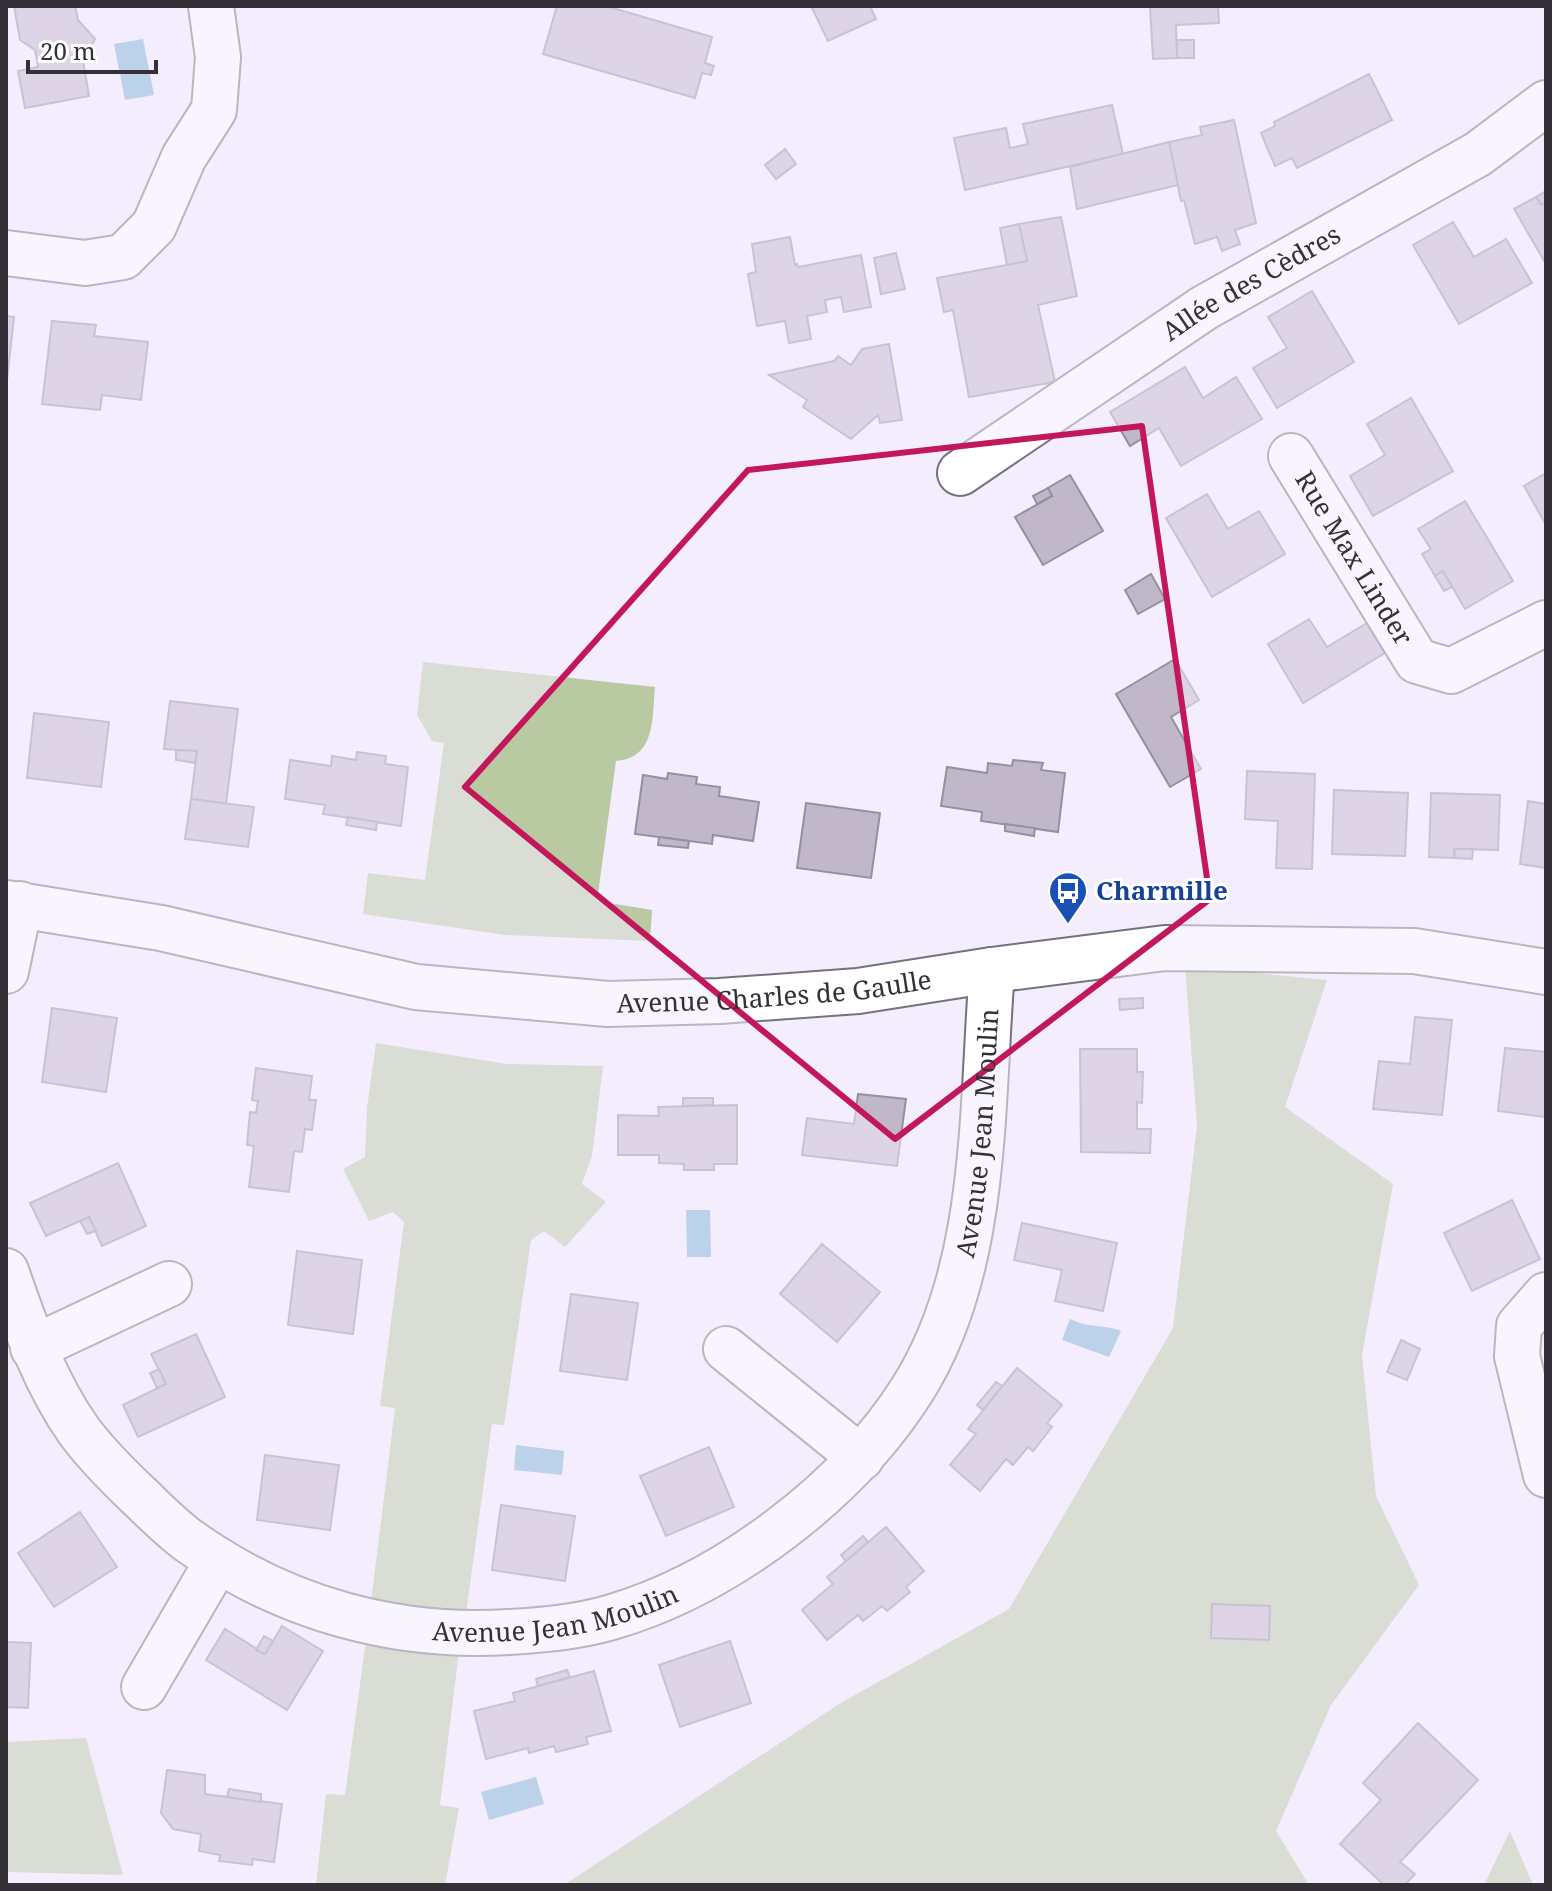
<svg xmlns="http://www.w3.org/2000/svg" width="1552" height="1891" viewBox="0 0 1552 1891" font-family="'Noto Serif',serif">
  <rect width="100%" height="100%" fill="#f4edfe"/>
  <g fill="#b9c9a2">
    <path d="M423,662L655,687C652,718 656,758 616,761L597,901L652,910L650,941L505,935L363,914L368,873L425,880L444,743L432,741L417,715Z"/>
    <path d="M1185,966L1327,980L1285,1107L1393,1184L1362,1355L1376,1496L1419,1585L1331,1705L1276,1831L1309,1885H564L839,1704L1009,1609L1173,1328L1197,1126Z"/>
    <path d="M376,1043L507,1064L603,1066L592,1156L582,1184L606,1202L565,1247L544,1231L531,1240L504,1425L492,1424L465,1621L370,1610L395,1408L380,1406L404,1222L393,1212L369,1221L343,1169L365,1157L367,1108Z"/>
    <path d="M367,1633L460,1643L440,1805L459,1808L445,1885H316L326,1794L345,1795Z"/>
    <path d="M86,1738L123,1875L6,1872V1742Z"/>
    <path d="M1510,1831L1533,1885H1484Z"/>
  </g>
  <g fill="#79afd3">
    <path d="M143,39L154,95L125,100L114,44Z"/>
    <path d="M686,1210H710L711,1257H687Z"/>
    <path d="M1070,1319C1087,1328 1103,1324 1121,1331L1109,1357L1062,1340Z"/>
    <path d="M516,1445L564,1451L562,1475L514,1470Z"/>
    <path d="M536,1777L544,1804L489,1820L481,1792Z"/>
  </g>
  <g fill="#c0b8c9" stroke="#968f9f" stroke-width="2">
    <path d="M14,6H75L78,20L95,39L83,61L89,96L25,108L18,71L38,67L35,50L20,40Z"/>
    <path d="M557,6H606L712,37L705,63L714,66L711,75L702,73L695,98L543,54Z"/>
    <path d="M811,6H870L876,19L828,41Z"/>
    <path d="M1150,6H1218L1219,23L1176,25L1177,58L1153,59Z"/>
    <rect x="1177" y="40" width="17" height="18"/>
    <path d="M1369,74L1392,120L1297,168L1292,158L1275,166L1261,133L1275,126L1274,122Z"/>
    <path d="M1112,105L1123,154L965,190L954,138L1006,128L1010,148L1028,144L1023,124Z"/>
    <path d="M1234,120L1256,223L1235,230L1240,244L1222,251L1217,237L1195,244L1184,200L1181,201L1169,142L1202,135L1200,127Z"/>
    <path d="M1169,142L1178,185L1077,209L1070,167Z"/>
    <path d="M785,149L796,164L776,179L765,165Z"/>
    <path d="M1546,191V202L1541,205L1536,197Z"/>
    <path d="M1536,197L1541,205L1546,202V264L1514,209Z"/>
    <path d="M1061,217L1077,296L1038,305L1055,382L969,397L953,310L944,312L937,278L1027,261L1019,224Z"/>
    <path d="M1453,222L1474,257L1506,239L1532,283L1459,324L1413,245Z"/>
    <path d="M1019,224L1027,261L1007,265L1000,228Z"/>
    <path d="M790,237L795,265L797,264L798,267L861,255L871,307L844,312L841,297L825,300L827,312L807,316L811,339L789,343L785,321L757,326L748,274L756,272L752,244Z"/>
    <path d="M896,253L905,289L881,294L874,258Z"/>
    <path d="M1312,291L1354,362L1277,408L1253,368L1287,348L1268,317Z"/>
    <path d="M6,316L14,317L7,380H6Z"/>
    <path d="M52,321L96,325L94,336L148,342L141,400L102,395L100,410L42,404Z"/>
    <path d="M889,344L902,420L880,423L878,415L851,439L803,407L807,400L769,375L834,361L838,356L851,365L862,349Z"/>
    <path d="M1185,367L1203,398L1236,377L1262,419L1181,466L1159,428L1130,446L1110,412Z"/>
    <path d="M1411,398L1453,471L1373,516L1350,476L1385,455L1367,424Z"/>
    <path d="M1546,473V525L1524,486Z"/>
    <path d="M1070,475L1103,531L1043,565L1015,517L1052,496L1048,488Z"/>
    <path d="M1048,488L1052,496L1037,504L1033,496Z"/>
    <path d="M1207,494L1228,529L1259,511L1285,554L1212,597L1166,518Z"/>
    <path d="M1465,501L1513,581L1465,609L1443,571L1435,576L1422,554L1431,549L1418,529Z"/>
    <path d="M1443,571L1452,587L1444,591L1435,576Z"/>
    <path d="M1151,574L1165,599L1138,614L1125,590Z"/>
    <path d="M1309,619L1327,647L1367,623L1385,653L1303,703L1268,644Z"/>
    <path d="M1175,659L1199,700L1171,717L1201,769L1170,787L1116,694Z"/>
    <path d="M170,701L238,709L226,804L191,799L197,751L164,749Z"/>
    <path d="M34,713L109,722L101,787L27,778Z"/>
    <path d="M176,750L197,751L195,763L176,760Z"/>
    <path d="M357,752L386,756L385,764L408,767L401,826L323,814L325,805L285,799L290,760L331,766L332,756L356,760Z"/>
    <path d="M1013,760L1043,763L1041,770L1065,773L1058,832L981,821L982,812L941,806L947,767L987,773L988,763L1012,766Z"/>
    <path d="M1247,771L1315,774L1312,869L1276,868L1278,821L1245,819Z"/>
    <path d="M668,773L697,777L696,784L720,787L719,796L759,802L753,841L713,835L712,844L635,834L643,775L667,779Z"/>
    <path d="M1334,790L1408,793L1405,856L1332,854Z"/>
    <path d="M1431,793L1500,795L1498,850L1454,849L1455,858L1429,857Z"/>
    <path d="M191,799L254,807L248,847L185,839Z"/>
    <path d="M1528,801L1546,804V868L1520,864Z"/>
    <path d="M806,803L880,813L871,878L797,868Z"/>
    <path d="M348,817L377,822L376,830L346,825Z"/>
    <path d="M1005,824L1035,828L1034,836L1005,831Z"/>
    <path d="M659,837L689,841L688,848L658,845Z"/>
    <path d="M1454,849H1473L1472,859L1455,858Z"/>
    <path d="M1143,998V1008L1120,1010L1119,999Z"/>
    <path d="M52,1008L117,1018L106,1092L42,1082Z"/>
    <path d="M1415,1017L1452,1020L1442,1115L1373,1109L1379,1061L1410,1064Z"/>
    <path d="M1505,1048L1546,1052V1117L1498,1111Z"/>
    <path d="M1080,1049H1137V1072H1143L1142,1103L1137,1102V1129H1151L1150,1153L1081,1152Z"/>
    <path d="M256,1068L312,1076L309,1100H316L312,1130L305,1129L302,1152L294,1151L289,1192L249,1187L254,1146L247,1145L250,1112L256,1113L258,1101L252,1100Z"/>
    <path d="M858,1094L906,1099L897,1166L802,1155L807,1118L854,1124Z"/>
    <path d="M683,1098H713V1105L683,1106Z"/>
    <path d="M737,1105V1164H714V1170H684V1164L659,1163V1155H618V1115L659,1116L658,1107Z"/>
    <path d="M118,1163L146,1226L102,1246L89,1217L46,1236L30,1203Z"/>
    <path d="M1512,1200L1540,1259L1472,1291L1444,1233Z"/>
    <path d="M89,1217L96,1231L87,1234L80,1221Z"/>
    <path d="M1022,1223L1117,1243L1103,1311L1055,1301L1062,1270L1014,1260Z"/>
    <path d="M822,1244L880,1292L837,1342L780,1294Z"/>
    <path d="M297,1251L362,1260L353,1334L288,1325Z"/>
    <path d="M571,1294L638,1303L627,1380L560,1371Z"/>
    <path d="M196,1334L225,1397L138,1437L123,1405L166,1384L151,1354Z"/>
    <path d="M1401,1340L1420,1349L1407,1380L1387,1372Z"/>
    <path d="M1017,1368L1062,1405L1047,1423L1052,1427L1033,1451L1028,1447L1013,1465L1006,1459L980,1491L950,1465L976,1434L968,1429Z"/>
    <path d="M159,1369L166,1384L157,1388L150,1373Z"/>
    <path d="M996,1382L1002,1386L983,1410L977,1405Z"/>
    <path d="M709,1447L734,1507L666,1536L640,1476Z"/>
    <path d="M265,1455L339,1465L330,1530L257,1520Z"/>
    <path d="M501,1505L575,1516L565,1581L492,1570Z"/>
    <path d="M80,1512L117,1567L54,1607L18,1553Z"/>
    <path d="M886,1527L924,1571L906,1587L910,1592L887,1611L882,1606L863,1621L858,1615L827,1640L802,1610L833,1584L827,1577Z"/>
    <path d="M863,1536L868,1542L846,1561L841,1555Z"/>
    <path d="M1212,1604L1270,1606L1269,1640L1211,1638Z"/>
    <path d="M282,1626L323,1651L287,1710L206,1660L225,1629L265,1654Z"/>
    <path d="M264,1636L273,1641L265,1654L256,1650Z"/>
    <path d="M730,1641L751,1703L680,1727L659,1665Z"/>
    <path d="M6,1642L31,1643L28,1708L6,1707Z"/>
    <path d="M567,1670L570,1677L538,1686L536,1679Z"/>
    <path d="M594,1671L611,1731L586,1737L588,1744L556,1752L554,1746L529,1753L528,1748L486,1759L474,1711L515,1701L513,1693Z"/>
    <path d="M1418,1723L1478,1780L1400,1862L1415,1874L1405,1885H1384L1340,1844L1381,1800L1363,1783Z"/>
    <path d="M167,1770L205,1775V1794L282,1804L274,1862L253,1859L252,1865L219,1861L220,1855L199,1851L201,1834L173,1829L161,1813Z"/>
    <path d="M229,1789L261,1794V1802L227,1797Z"/>
  </g>
  <g fill="none" stroke-linecap="round" stroke-linejoin="round">
    <defs>
      <g id="minor">
        <path d="M6,253L85,263L123,257L154,226L184,157L214,110L218,57L211,6"/>
        <path id="s1" d="M1291,456L1417,661L1451,671L1546,623"/>
        <path id="s2" d="M960,473L1204,308L1478,154L1546,103"/>
        <path id="s3" d="M6,903L161,928L416,987L608,1004L720,1001L858,991L992,970L1165,948L1414,951L1546,972"/>
        <path d="M6,971L20,904"/>
        <path id="s4" d="M6,1271C25,1326 45,1383 79,1431C96,1454 117,1475 138,1495C155,1511 173,1530 192,1543C286,1609 396,1639 509,1632C544,1630 578,1627 612,1617C727,1583 848,1491 912,1390C989,1269 981,1107 992,970"/>
        <path d="M1546,1295L1519,1326L1517,1356L1546,1475"/>
        <path d="M33,1348L169,1284"/>
        <path d="M726,1349L861,1458"/>
        <path d="M144,1687L218,1560"/>
      </g>
    </defs>
    <use href="#minor" stroke="#77707f" stroke-width="48"/>
    <use href="#minor" stroke="#fff" stroke-width="44"/>
  </g>
  <path d="M0 0H1552V1891H0ZM1142,426L1210,899L895,1139L465,787L748,470Z" fill="#f4edfe" fill-opacity=".55" fill-rule="evenodd"/>
  <path fill="none" stroke="#c2185b" stroke-width="6" stroke-linejoin="round" d="M1142,426L1210,899L895,1139L465,787L748,470Z"/>
  <defs>
    <symbol id="bus-pin" viewBox="-11 -11 22 30"><path d="M0 17L-7.5 6A9.5 9.5 0 1 1 7.5 6Z" fill="#1a4fb4" stroke="#fff"/><path d="M-5-6H5V4H4V6H2V4H-2V6H-4V4H-5ZM-3.5-4V0h7V-4ZM-3.5 1.2v1.5H-2V1.2ZM2 1.2v1.5H3.5V1.2Z" fill="#fff"/></symbol>
  </defs>
  <g fill-rule="evenodd">
    <use href="#bus-pin" x="1046" y="869" width="44" height="60"/>
  </g>
  <g text-anchor="middle" stroke-width="6" stroke-linejoin="round" paint-order="stroke">
    <g font-size="26" fill="#333037" stroke="#fff">
      <text dy="9" stroke="none"><textPath href="#s2" startOffset="348">Allée des Cèdres</textPath></text>
      <text dy="9" stroke="none"><textPath href="#s1" startOffset="120">Rue Max Linder</textPath></text>
      <text dy="9" stroke="none"><textPath href="#s3" startOffset="778">Avenue Charles de Gaulle</textPath></text>
      <text dy="9" stroke="none"><textPath href="#s4" startOffset="1428">Avenue Jean Moulin</textPath></text>
      <text dy="9" stroke="none"><textPath href="#s4" startOffset="720">Avenue Jean Moulin</textPath></text>
    </g>
    <g font-size="26" font-weight="bold" fill="#164399" stroke="#fff" text-anchor="start">
      <text x="1096" y="900">Charmille</text>
    </g>
  </g>
  <rect width="1552" height="1891" fill="none" stroke="#333037" stroke-width="16"/>
  <path d="M28 60v12h128v-12" fill="none" stroke="#333037" stroke-width="4"/>
  <text x="40" y="60" font-size="24" fill="#333037" stroke="#ffffff" stroke-width="6" paint-order="stroke">20 m</text>
</svg>
